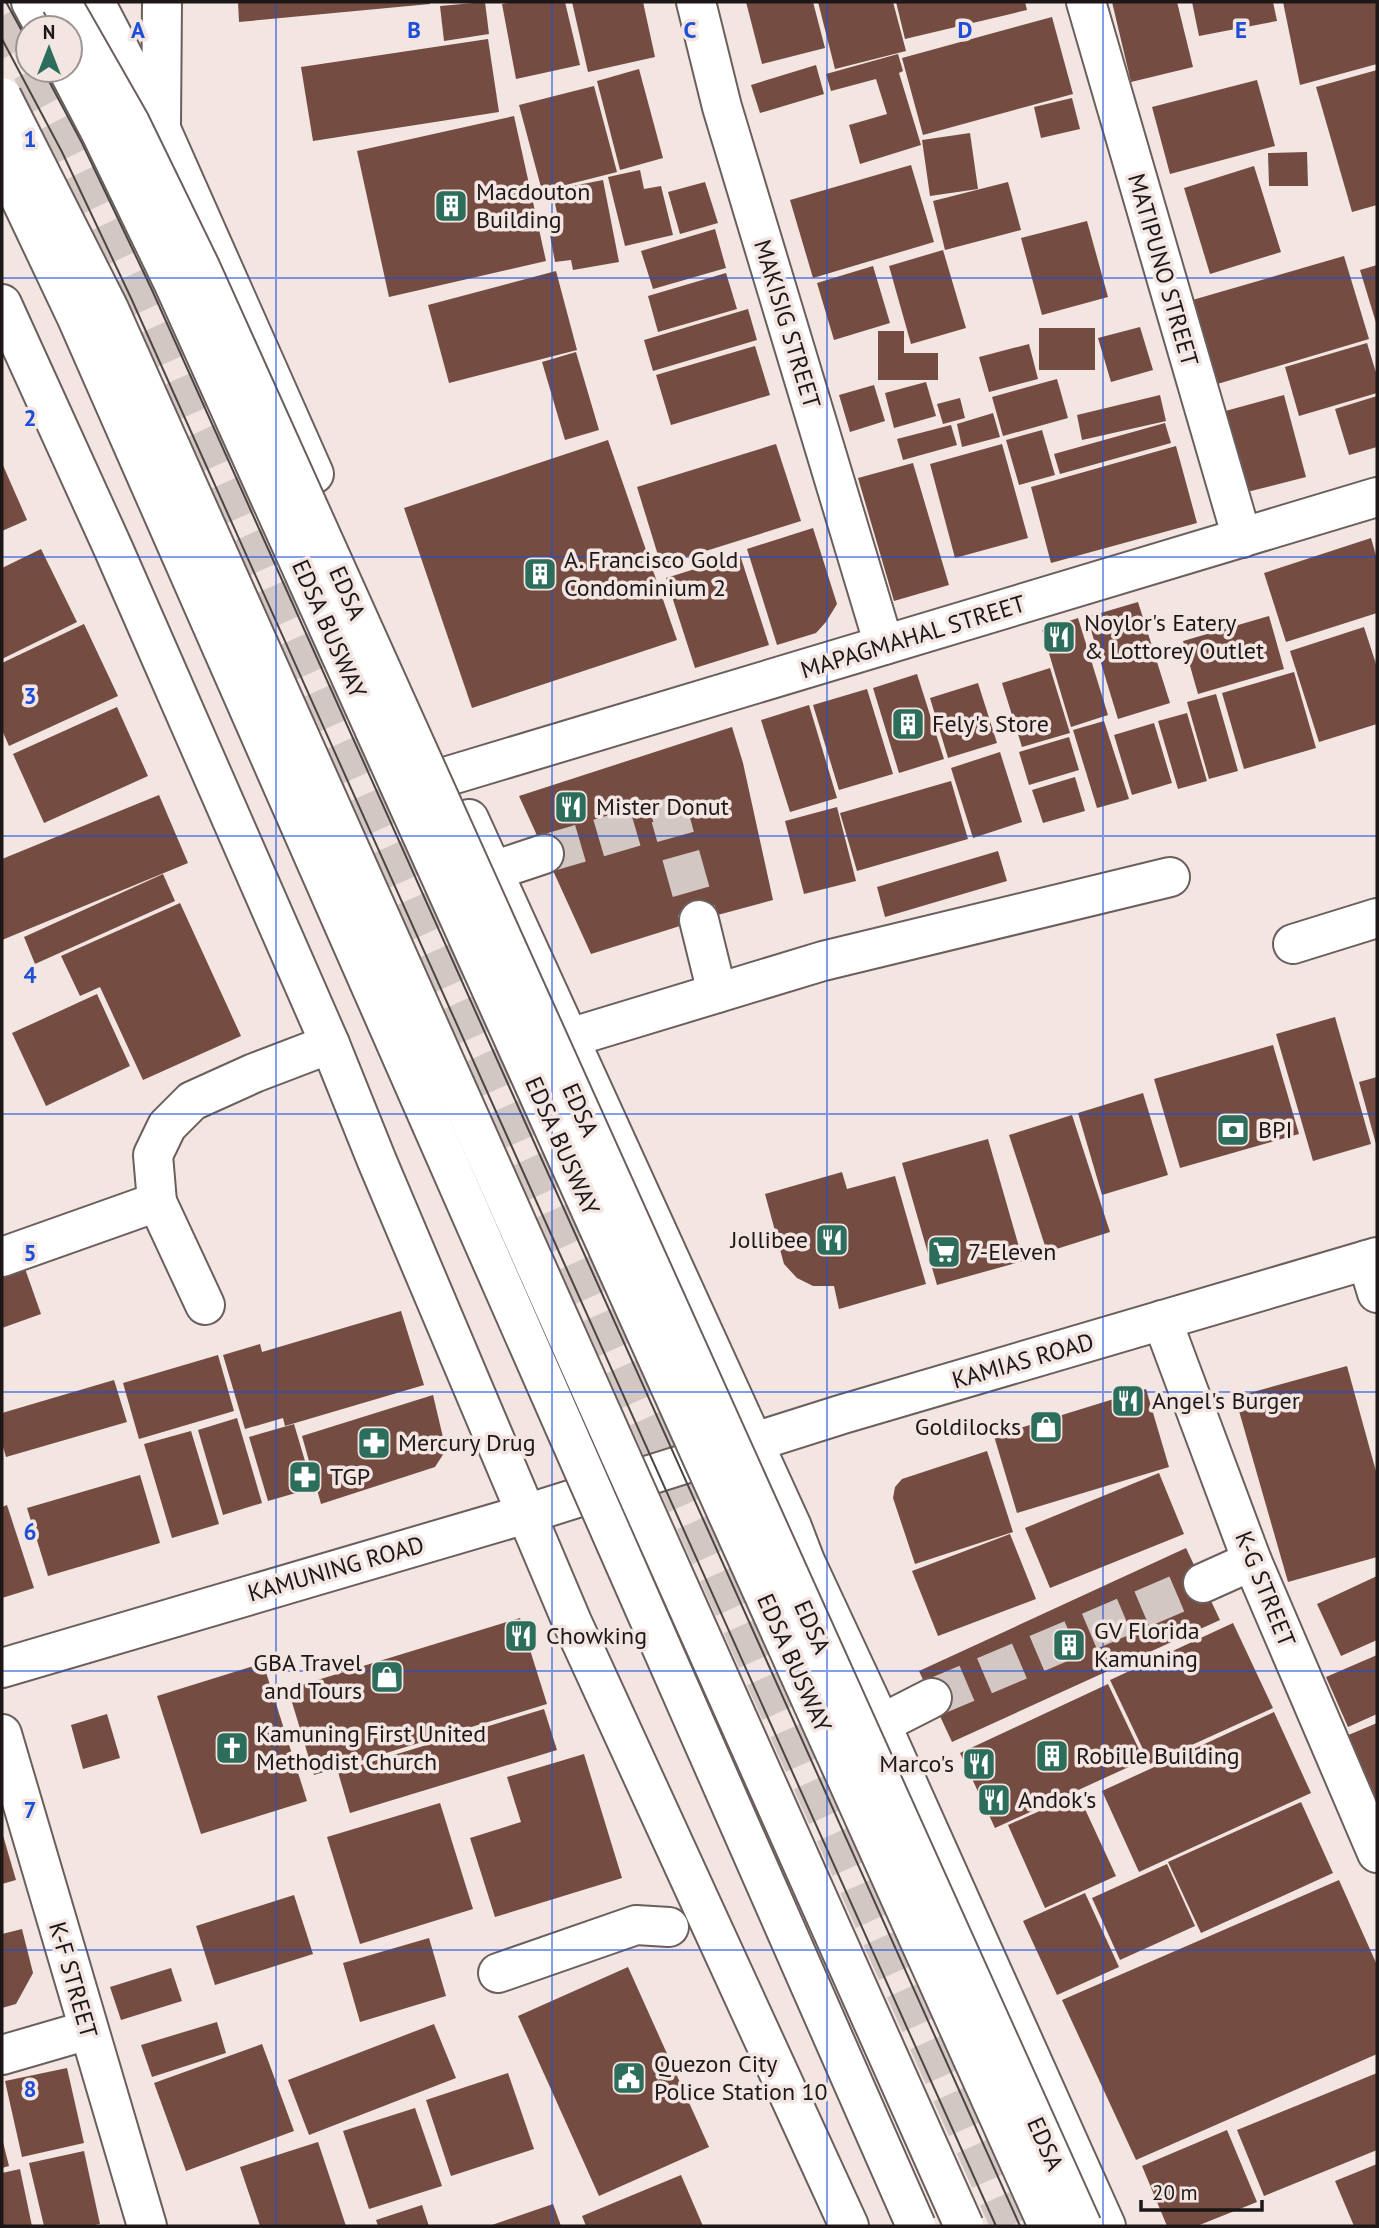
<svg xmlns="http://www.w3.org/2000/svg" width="1379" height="2228" viewBox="0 0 1379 2228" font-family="'PT Sans',sans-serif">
  <rect width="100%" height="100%" fill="#f3e6e2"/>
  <g fill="#744c41">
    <path d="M238,2H430V4L239,22Z"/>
    <path d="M485,2L489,34L444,41L440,6Z"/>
    <path d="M512,2H565L580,65L516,79L502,4Z"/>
    <path d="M572,2H643L655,57L588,72Z"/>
    <path d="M746,2H813L825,48L762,64Z"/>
    <path d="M818,2H893L906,51L835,69Z"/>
    <path d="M896,2H1025L1027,10L905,39Z"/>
    <path d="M1112,2H1177L1193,67L1131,82Z"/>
    <path d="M1192,2H1273L1277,21L1199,36Z"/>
    <path d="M1283,2H1377V64L1300,85Z"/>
    <path d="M1052,17L1073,94L923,135L902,58Z"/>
    <path d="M488,39L499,112L313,141L301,67Z"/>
    <path d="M898,54L903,71L899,73L921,145L860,164L849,125L887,114L876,79L831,91L826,74Z"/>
    <path d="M816,65L824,94L760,113L751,85Z"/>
    <path d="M639,69L663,158L620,170L597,81Z"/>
    <path d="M1377,70V205L1352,212L1316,87Z"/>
    <path d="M1257,80L1275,146L1170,174L1152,107Z"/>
    <path d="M594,86L617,172L542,191L519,105Z"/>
    <path d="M1072,98L1080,129L1041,138L1034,107Z"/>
    <path d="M514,116L546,261L389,297L357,151Z"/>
    <path d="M970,133L978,189L930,196L922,140Z"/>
    <path d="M1307,152L1308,186H1269L1268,153Z"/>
    <path d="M911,165L934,242L813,278L790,200Z"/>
    <path d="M1254,166L1281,252L1210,274L1184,188Z"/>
    <path d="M640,170L644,189L661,186L673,235L625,246L608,177Z"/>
    <path d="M603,180L619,262L573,270L571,260L555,262L548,224L559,222L552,190Z"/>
    <path d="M705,182L718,223L680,234L668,192Z"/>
    <path d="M1008,182L1021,230L945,250L933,201Z"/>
    <path d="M1087,221L1108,297L1042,315L1021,238Z"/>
    <path d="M715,229L726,268L653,289L641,251Z"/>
    <path d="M943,250L966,328L911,344L889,266Z"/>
    <path d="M1344,256L1369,339L1214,385L1189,301Z"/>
    <path d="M1377,265V326L1360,270Z"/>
    <path d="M873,266L890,323L834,340L817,283Z"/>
    <path d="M556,271L577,350L449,383L428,305Z"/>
    <path d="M726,273L737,309L658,332L648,296Z"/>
    <path d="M748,309L757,340L653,371L644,340Z"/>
    <path d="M1140,327L1153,370L1111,382L1098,338Z"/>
    <rect x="1039" y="328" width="56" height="42"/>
    <path d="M878,331H904V353H938V380H878Z"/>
    <path d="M1367,343L1377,376V393L1299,416L1285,367Z"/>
    <path d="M1029,344L1038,379L989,392L979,357Z"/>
    <path d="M755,346L770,395L671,425L656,375Z"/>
    <path d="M576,352L599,430L565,440L542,362Z"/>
    <path d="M1057,379L1068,418L1003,436L992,397Z"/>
    <path d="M926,382L936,416L894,428L885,393Z"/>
    <path d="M874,385L885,421L850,432L839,395Z"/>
    <path d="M1160,395L1166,421L1082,440L1077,415Z"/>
    <path d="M1284,395L1306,477L1251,491L1243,489L1218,413Z"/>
    <path d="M1377,396V447L1349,455L1335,409Z"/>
    <path d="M960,398L965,418L943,424L937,404Z"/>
    <path d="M993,413L1000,437L962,447L957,424Z"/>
    <path d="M1165,423L1171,443L1060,474L1054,454Z"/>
    <path d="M951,425L957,445L903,460L897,439Z"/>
    <path d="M1042,430L1055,475L1019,485L1006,440Z"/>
    <path d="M608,440L677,640L472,708L404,508Z"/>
    <path d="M776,444L801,521L661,565L637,487Z"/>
    <path d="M1002,444L1028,538L955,558L930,464Z"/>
    <path d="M1176,446L1197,523L1051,563L1031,487Z"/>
    <path d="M2,463L27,520L2,531Z"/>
    <path d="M913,463L949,585L894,601L858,478Z"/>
    <path d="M813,528L837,604L826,622L816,633L777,645L747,549Z"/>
    <path d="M1371,538L1377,559V613L1286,642L1264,573Z"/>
    <path d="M41,549L77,622L2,659V568Z"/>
    <path d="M740,555L769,645L695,668L666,578Z"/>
    <path d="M1138,602L1170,703L1118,719L1087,617Z"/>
    <path d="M1269,616L1284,669L1198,694L1183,641Z"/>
    <path d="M1078,618L1108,715L1071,727L1042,630Z"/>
    <path d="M84,624L118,696L9,746L2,730V663Z"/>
    <path d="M1364,627L1377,667V724L1319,742L1290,651Z"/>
    <path d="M1050,668L1070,733L1022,747L1002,683Z"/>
    <path d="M1294,672L1316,748L1244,769L1222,693Z"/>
    <path d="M917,674L944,759L899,773L873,688Z"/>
    <path d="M978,683L997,743L948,758L930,698Z"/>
    <path d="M867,689L893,774L839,790L813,705Z"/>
    <path d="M1216,694L1238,771L1209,779L1187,702Z"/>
    <path d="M809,705L837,798L790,812L761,720Z"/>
    <path d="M117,707L148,776L44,823L13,754Z"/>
    <path d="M1187,713L1207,781L1178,789L1158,721Z"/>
    <path d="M1104,721L1129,799L1097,808L1073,730Z"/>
    <path d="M1154,723L1172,783L1132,795L1114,735Z"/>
    <path d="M732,727L743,763L773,900L699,920L591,954L519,796Z"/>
    <path d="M1069,737L1079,770L1029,785L1019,752Z"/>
    <path d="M1000,752L1022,822L973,838L951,768Z"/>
    <path d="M1075,777L1085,811L1043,823L1032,790Z"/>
    <path d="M951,781L968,839L857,871L840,813Z"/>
    <path d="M159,795L188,863L2,940V859Z"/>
    <path d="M837,807L856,881L804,894L785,821Z"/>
    <path d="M998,851L1007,881L885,917L877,887Z"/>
    <path d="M163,874L175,901L35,964L24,937Z"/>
    <path d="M180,903L241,1036L143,1080L100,987L80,996L61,956Z"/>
    <path d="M97,994L130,1066L46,1106L12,1033Z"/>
    <path d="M1335,1017L1371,1144L1313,1161L1276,1034Z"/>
    <path d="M1273,1045L1299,1134L1180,1168L1154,1079Z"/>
    <path d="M1377,1077V1144H1376L1359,1082Z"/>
    <path d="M1143,1093L1168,1175L1102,1195L1078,1113Z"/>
    <path d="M1072,1115L1110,1232L1047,1252L1009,1135Z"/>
    <path d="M988,1139L1023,1261L937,1285L902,1163Z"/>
    <path d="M842,1172L847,1189L895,1176L926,1284L839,1309L834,1286H813L797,1278L784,1264L765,1194Z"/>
    <path d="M23,1263L41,1314L2,1328V1270Z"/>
    <path d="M401,1311L424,1385L285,1426L283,1418L245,1429L223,1355L260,1344L262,1352Z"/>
    <path d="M218,1355L234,1411L139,1439L123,1383Z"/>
    <path d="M1347,1366L1377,1475V1557L1288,1582L1235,1397Z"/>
    <path d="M114,1380L127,1422L6,1457L2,1443V1413Z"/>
    <path d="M1146,1389L1169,1467L1017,1513L994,1436Z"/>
    <path d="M433,1395L446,1450L435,1467L321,1504L302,1436Z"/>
    <path d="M237,1418L262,1503L223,1515L198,1430Z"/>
    <path d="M294,1424L313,1488L268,1501L249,1437Z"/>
    <path d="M191,1431L219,1524L172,1538L144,1444Z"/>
    <path d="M987,1451L1013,1532L915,1564L893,1498L895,1487L902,1479Z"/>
    <path d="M1159,1473L1184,1534L1050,1588L1025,1528Z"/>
    <path d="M140,1475L160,1543L48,1576L27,1508Z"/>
    <path d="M7,1505L34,1588L2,1598V1507Z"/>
    <path d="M1010,1534L1036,1599L938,1636L912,1571Z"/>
    <path d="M1186,1548L1220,1620L952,1742L919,1671Z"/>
    <path d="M1377,1576V1640L1341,1656L1317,1604Z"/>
    <path d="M520,1618L547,1704L314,1775L288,1689Z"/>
    <path d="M1233,1623L1273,1708L1150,1764L1110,1680Z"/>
    <path d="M1377,1655V1714L1348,1727L1326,1677Z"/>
    <path d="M263,1663L307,1801L201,1834L157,1696Z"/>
    <path d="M1108,1684L1144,1760L995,1828L960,1753Z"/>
    <path d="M544,1709L557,1750L350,1813L338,1772Z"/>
    <path d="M1274,1712L1311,1793L1139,1872L1102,1791Z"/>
    <path d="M107,1714L120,1758L83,1769L71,1725Z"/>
    <path d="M1377,1723V1813L1346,1736Z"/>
    <path d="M584,1754L622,1878L495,1917L470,1838L521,1822L507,1777Z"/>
    <path d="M1078,1794L1116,1876L1045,1908L1008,1825Z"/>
    <path d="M1301,1802L1333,1873L1201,1933L1168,1862Z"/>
    <path d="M440,1803L473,1909L360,1944L327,1837Z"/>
    <path d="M2,1832L16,1880L2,1884Z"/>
    <path d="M1167,1864L1195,1926L1120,1960L1092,1898Z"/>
    <path d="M1339,1880L1377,1965V2054L1136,2160L1062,2000Z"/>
    <path d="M1085,1893L1119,1967L1057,1995L1023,1921Z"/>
    <path d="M294,1895L313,1954L215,1985L196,1926Z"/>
    <path d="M22,1929L33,1973L16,2004L2,2008V1934Z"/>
    <path d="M429,1938L446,1996L360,2022L343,1963Z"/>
    <path d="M628,1967L709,2147L599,2196L518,2016Z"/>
    <path d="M171,1968L182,2001L121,2020L110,1987Z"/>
    <path d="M217,2022L226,2053L152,2077L141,2045Z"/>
    <path d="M434,2024L456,2078L309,2135L288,2080Z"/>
    <path d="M262,2044L294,2131L186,2171L154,2083Z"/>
    <path d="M67,2068L84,2143L22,2157L5,2081Z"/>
    <path d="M508,2073L534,2149L451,2176L426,2100Z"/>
    <path d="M1377,2073V2150L1264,2196L1237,2130Z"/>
    <path d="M415,2108L442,2186L369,2209L343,2131Z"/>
    <path d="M1227,2130L1257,2202L1197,2226H1167L1142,2166Z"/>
    <path d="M2,2138L9,2166L2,2168Z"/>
    <path d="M318,2142L346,2226H260L240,2167Z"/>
    <path d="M84,2151L100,2224L89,2226H44L29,2163Z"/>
    <path d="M1377,2164V2226H1354L1335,2181Z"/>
    <path d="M20,2169L32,2226H2V2173Z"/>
    <path d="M681,2175L703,2226H586L582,2216Z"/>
    <path d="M553,2204L561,2226H489Z"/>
    <path d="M422,2205L429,2226H378L376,2220Z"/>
  </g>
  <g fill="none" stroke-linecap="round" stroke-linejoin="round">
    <g stroke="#d3c7c4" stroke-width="38" stroke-dasharray="38 19" stroke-linecap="butt">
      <path d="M2,16L28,65"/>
      <path d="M31,70L72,147L142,294C431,938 722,1581 1010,2226"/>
      <path d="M544,854L670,817L699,920"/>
      <path d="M932,1698L1203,1583"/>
    </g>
    <defs>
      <g id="minor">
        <path d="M31,2L45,28"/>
        <path d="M696,2L722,107L884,645"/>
        <path d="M1086,2L1242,538"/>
        <path d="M448,776L1377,497"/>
        <path d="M493,871L544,854"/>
        <path d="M699,920L717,993"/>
        <path d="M1293,944L1377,918"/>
        <path d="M569,1038L823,961L1170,877"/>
        <path d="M157,1202L205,1305"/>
        <path d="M2,1257L157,1202L153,1155L167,1126L192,1101L254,1073L330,1044"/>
        <path d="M1367,1260L1377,1293"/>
        <path d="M1162,1320L1252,1561L1377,1853"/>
        <path d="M1203,1583L1252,1561"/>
        <path d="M881,1724L932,1698"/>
        <path d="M2,1734L147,2226"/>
        <path d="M498,1973L636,1925L669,1927"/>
        <path d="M2,2055L88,2030"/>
      </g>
      <g id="major">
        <path d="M95,2L161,129L314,474"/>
        <path d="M161,124L162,2"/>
        <path d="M2,304L113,548L330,1044L377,1161L572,1622L849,2226"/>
        <path d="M469,819L792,1527L805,1561L881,1724L1106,2226"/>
        <path d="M2,1668L526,1514L843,1414L1377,1257"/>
      </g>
    </defs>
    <use href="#minor" stroke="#6a5f5c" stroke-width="42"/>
    <use href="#major" stroke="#6a5f5c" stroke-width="42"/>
    <use href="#minor" stroke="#fff" stroke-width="38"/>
    <use href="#major" stroke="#fff" stroke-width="38"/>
    <g stroke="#4b4543" stroke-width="2">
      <path d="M6,2L28,42"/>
      <path d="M2,39L62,152L131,298L996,2226"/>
      <path d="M43,70L82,143L152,290L1020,2226"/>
    </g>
    <defs>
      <g id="minor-bridge">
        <path d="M68,70L101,133L173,282L1048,2226"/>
        <path d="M2,97L109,309L964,2226"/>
      </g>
      <g id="highway-bridge">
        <path d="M61,2L130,123L201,269L1082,2226"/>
        <path d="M2,160L77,318L916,2226"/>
      </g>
    </defs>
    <use href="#minor-bridge" stroke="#6a5f5c" stroke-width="42" stroke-linecap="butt"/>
    <use href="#highway-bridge" stroke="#6a5f5c" stroke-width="42" stroke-linecap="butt"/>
    <use href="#minor-bridge" stroke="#fff" stroke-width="38"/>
    <use href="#highway-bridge" stroke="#fff" stroke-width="38"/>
  </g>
  <path fill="none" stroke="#1d4ed8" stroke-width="2" stroke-opacity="0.55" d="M276,2V2226M552,2V2226M827,2V2226M1103,2V2226M2,278H1377M2,557H1377M2,836H1377M2,1114H1377M2,1392H1377M2,1671H1377M2,1950H1377"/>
  <defs>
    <symbol id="building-square" viewBox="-11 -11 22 22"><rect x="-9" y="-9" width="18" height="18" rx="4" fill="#2d6d5c" stroke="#f3e6e2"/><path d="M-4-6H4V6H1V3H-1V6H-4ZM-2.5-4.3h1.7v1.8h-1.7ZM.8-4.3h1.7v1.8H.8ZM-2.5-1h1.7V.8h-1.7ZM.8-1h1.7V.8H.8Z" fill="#fff"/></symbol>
    <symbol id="restaurant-square" viewBox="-11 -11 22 22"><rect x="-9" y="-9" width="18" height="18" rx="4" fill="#2d6d5c" stroke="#f3e6e2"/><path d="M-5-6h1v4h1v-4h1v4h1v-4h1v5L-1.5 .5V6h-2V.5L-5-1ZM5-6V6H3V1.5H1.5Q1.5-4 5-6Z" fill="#fff"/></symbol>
    <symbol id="bank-square" viewBox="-11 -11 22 22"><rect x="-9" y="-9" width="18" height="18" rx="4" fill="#2d6d5c" stroke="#f3e6e2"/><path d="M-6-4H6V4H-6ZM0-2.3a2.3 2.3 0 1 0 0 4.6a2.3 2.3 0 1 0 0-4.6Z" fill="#fff"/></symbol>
    <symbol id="supermarket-square" viewBox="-11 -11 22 22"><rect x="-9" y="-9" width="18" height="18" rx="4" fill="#2d6d5c" stroke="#f3e6e2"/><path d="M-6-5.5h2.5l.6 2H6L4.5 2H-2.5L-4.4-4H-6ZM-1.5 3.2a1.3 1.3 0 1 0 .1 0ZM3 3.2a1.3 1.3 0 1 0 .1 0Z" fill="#fff"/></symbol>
    <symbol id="shop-square" viewBox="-11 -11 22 22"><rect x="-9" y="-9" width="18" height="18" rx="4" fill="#2d6d5c" stroke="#f3e6e2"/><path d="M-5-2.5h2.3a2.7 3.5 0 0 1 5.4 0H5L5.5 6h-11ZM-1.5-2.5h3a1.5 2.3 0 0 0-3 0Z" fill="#fff"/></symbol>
    <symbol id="pharmacy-square" viewBox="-11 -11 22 22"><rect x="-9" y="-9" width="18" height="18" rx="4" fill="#2d6d5c" stroke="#f3e6e2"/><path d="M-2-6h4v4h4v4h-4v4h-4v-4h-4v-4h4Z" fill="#fff"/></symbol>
    <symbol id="church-square" viewBox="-11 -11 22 22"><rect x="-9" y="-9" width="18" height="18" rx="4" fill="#2d6d5c" stroke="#f3e6e2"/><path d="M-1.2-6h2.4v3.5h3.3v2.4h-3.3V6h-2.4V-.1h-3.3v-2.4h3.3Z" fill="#fff"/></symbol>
    <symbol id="civic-square" viewBox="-11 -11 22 22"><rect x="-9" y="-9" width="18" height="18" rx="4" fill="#2d6d5c" stroke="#f3e6e2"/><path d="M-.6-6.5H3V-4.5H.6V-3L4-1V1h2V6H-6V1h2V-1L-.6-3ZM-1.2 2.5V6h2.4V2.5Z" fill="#fff"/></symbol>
  </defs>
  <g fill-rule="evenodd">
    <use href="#building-square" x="432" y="187" width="38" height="38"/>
    <use href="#building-square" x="521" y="555" width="38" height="38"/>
    <use href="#restaurant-square" x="1040" y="618" width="38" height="38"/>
    <use href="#building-square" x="889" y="705" width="38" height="38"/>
    <use href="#restaurant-square" x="552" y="788" width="38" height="38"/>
    <use href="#bank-square" x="1214" y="1111" width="38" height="38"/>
    <use href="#restaurant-square" x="813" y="1221" width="38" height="38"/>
    <use href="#supermarket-square" x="925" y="1233" width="38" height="38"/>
    <use href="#restaurant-square" x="1109" y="1382" width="38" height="38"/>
    <use href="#shop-square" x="1027" y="1408" width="38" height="38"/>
    <use href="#pharmacy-square" x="355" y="1424" width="38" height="38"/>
    <use href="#pharmacy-square" x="286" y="1458" width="38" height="38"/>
    <use href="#restaurant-square" x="502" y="1617" width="38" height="38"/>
    <use href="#building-square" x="1050" y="1626" width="38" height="38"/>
    <use href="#shop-square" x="368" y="1658" width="38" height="38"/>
    <use href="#church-square" x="213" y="1729" width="38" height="38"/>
    <use href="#building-square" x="1033" y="1737" width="38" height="38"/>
    <use href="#restaurant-square" x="960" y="1745" width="38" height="38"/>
    <use href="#restaurant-square" x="975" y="1781" width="38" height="38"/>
    <use href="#civic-square" x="610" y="2059" width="38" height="38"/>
  </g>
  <g text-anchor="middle" stroke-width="7" stroke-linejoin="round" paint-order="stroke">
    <g font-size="24" fill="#1d1817" stroke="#f3e6e2" text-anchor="start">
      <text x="476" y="200">Macdouton<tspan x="476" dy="28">Building</tspan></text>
      <text x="564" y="568">A. Francisco Gold<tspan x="564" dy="28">Condominium 2</tspan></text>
      <text x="1084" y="631">Noylor's Eatery<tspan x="1084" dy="28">&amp; Lottorey Outlet</tspan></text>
      <text x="932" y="732">Fely's Store</text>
      <text x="596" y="815">Mister Donut</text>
      <text x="1258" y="1138">BPI</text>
      <text x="808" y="1248" text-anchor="end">Jollibee</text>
      <text x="968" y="1260">7-Eleven</text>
      <text x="1152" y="1409">Angel's Burger</text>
      <text x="1021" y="1435" text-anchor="end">Goldilocks</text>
      <text x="398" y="1451">Mercury Drug</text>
      <text x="330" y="1485">TGP</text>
      <text x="1094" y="1639">GV Florida<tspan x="1094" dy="28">Kamuning</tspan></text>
      <text x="546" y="1644">Chowking</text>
      <text x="362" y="1671" text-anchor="end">GBA Travel<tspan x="362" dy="28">and Tours</tspan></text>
      <text x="256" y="1742">Kamuning First United<tspan x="256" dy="28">Methodist Church</tspan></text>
      <text x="1076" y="1764">Robille Building</text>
      <text x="954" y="1772" text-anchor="end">Marco's</text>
      <text x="1018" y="1808">Andok's</text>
      <text x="654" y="2072">Quezon City<tspan x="654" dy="28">Police Station 10</tspan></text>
    </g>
    <g font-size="24" fill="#1d1817" stroke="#f3e6e2">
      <text transform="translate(1163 270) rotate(74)" y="8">MATIPUNO STREET</text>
      <text transform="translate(787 324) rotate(73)" y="8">MAKISIG STREET</text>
      <text transform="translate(347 593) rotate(66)" y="8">EDSA</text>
      <text transform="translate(329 629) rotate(66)" y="8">EDSA BUSWAY</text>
      <text transform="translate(913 637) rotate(-17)" y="8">MAPAGMAHAL STREET</text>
      <text transform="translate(580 1110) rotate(66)" y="8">EDSA</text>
      <text transform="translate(562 1146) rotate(66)" y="8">EDSA BUSWAY</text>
      <text transform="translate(1023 1361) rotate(-16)" y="8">KAMIAS ROAD</text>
      <text transform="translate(336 1569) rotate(-16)" y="8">KAMUNING ROAD</text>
      <text transform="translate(1265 1589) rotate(68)" y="8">K-G STREET</text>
      <text transform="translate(812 1627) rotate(66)" y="8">EDSA</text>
      <text transform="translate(794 1663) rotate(66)" y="8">EDSA BUSWAY</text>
      <text transform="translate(73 1980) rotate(74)" y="8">K-F STREET</text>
      <text transform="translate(1045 2144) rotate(66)" y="8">EDSA</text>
    </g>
  </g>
  <g font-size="23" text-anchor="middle" font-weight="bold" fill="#1d4ed8" stroke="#f3e6e2" stroke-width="7" stroke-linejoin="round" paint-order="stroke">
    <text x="138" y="38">A</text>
    <text x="414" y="38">B</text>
    <text x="690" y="38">C</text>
    <text x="965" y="38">D</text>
    <text x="1241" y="38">E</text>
    <text x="30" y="147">1</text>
    <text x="30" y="426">2</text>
    <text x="30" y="704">3</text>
    <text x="30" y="983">4</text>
    <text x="30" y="1261">5</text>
    <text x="30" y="1540">6</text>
    <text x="30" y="1818">7</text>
    <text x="30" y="2097">8</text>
  </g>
  <rect width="1379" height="2228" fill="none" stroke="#1d1817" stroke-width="7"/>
  <g transform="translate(49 49)"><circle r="33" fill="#f3e6e2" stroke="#9d9491" stroke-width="2"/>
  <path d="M0-5L12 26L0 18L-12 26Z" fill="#2d6d5c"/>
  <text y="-10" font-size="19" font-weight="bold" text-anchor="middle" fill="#1d1817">N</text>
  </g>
  <path d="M1141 2200v10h121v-10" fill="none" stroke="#1d1817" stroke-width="3.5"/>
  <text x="1152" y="2200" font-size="21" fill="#1d1817" stroke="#f3e6e2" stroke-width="5" paint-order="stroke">20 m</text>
</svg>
